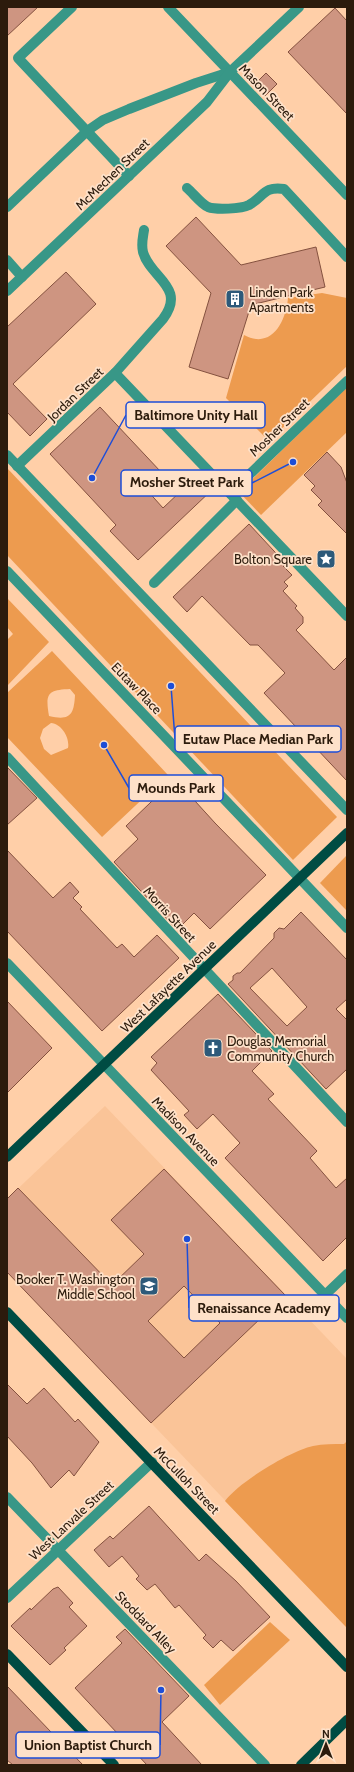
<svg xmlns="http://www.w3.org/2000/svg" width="354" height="1772" viewBox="0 0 354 1772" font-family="Cabin,sans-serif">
  <rect width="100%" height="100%" fill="#ffcfa8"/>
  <path fill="#fac498" d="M105,1106L347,1359V1628L7,1272V1199Z"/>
  <g fill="#ed9b4f" fill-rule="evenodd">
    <path d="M322,293L347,298V366L269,441L226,398L244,335C272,350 286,321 288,298Z"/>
    <path d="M347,387V432L261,515L239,492Z"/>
    <path d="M7,468L337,817L293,860L7,555Z"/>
    <path d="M7,598L49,642L7,686V640L13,634L7,627Z"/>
    <path d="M52,651L168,775L102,837L7,737V693ZM70,689L75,695C74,715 70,721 49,716C45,693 48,690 70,689ZM51,723C62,724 70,738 68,748L51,755L44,749L40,738L43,729Z"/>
    <path d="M347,855V911L320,883Z"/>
    <path d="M347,1441V1628L225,1501C239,1482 290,1451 313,1446C323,1444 334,1444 344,1444Z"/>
    <path d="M270,1622L290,1640L220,1705L204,1685Z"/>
  </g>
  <g fill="#ce9581" stroke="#84513f" fill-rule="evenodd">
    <path d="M7,7H38L7,36Z"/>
    <path d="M335,8L347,21V114L288,52Z"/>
    <path d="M266,73L277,84L265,96L254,85Z"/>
    <path d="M196,217L241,265L316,247L325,287L251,305L228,379L189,367L211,293L166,246Z"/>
    <path d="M66,272L96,304L13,384L47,419L30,436L7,412V327Z"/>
    <path d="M100,407L161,472L145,488L163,508L200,473L214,488L138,560L110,531L116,525L50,454Z"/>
    <path d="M327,452L341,467L347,483V534L318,505L322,501L311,490L315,486L304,475Z"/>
    <path d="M249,524L286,564L283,566L292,575L284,582L288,586L283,591L297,606L295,608L303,617V623L296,630L334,670L347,657V781L264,693L285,673L258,645H250L202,596L187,612L173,597Z"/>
    <path d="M7,767L37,798L7,825Z"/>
    <path d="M175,779L215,823L266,875L210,929L194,913L177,930L114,862L138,839L126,826Z"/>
    <path d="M7,850L53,898L70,882L79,892L73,898L82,907L80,909L117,948L122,944L134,957L157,935L179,958L102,1031L7,931Z"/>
    <path d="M301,912L347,960V999L336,1009L347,1020V1069L326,1089L228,984L233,980V976L237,973H240L274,938V933L279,928L284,929ZM272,968L307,1007L287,1026L250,988Z"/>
    <path d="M218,994L272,1051L252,1071L274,1094L268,1099L317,1151L310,1158L336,1188L347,1178V1237L323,1261L225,1158L240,1143L213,1114L197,1129L184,1115L189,1111L151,1070L157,1063L151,1057Z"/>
    <path d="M7,1001L52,1048L7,1093Z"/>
    <path d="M164,1169L285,1295L151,1423L7,1272V1199L18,1188L112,1285L144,1254L111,1220ZM184,1286L220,1323L184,1358L148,1321Z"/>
    <path d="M7,1384L27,1404L44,1388L75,1422L78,1419L99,1442L74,1476L69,1470L51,1488L32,1463L7,1436Z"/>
    <path d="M149,1506L199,1561L206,1554L236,1581L270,1617L233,1651L221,1640L213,1648L203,1638L206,1635L179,1605L175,1608L155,1584L147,1590L136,1579L139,1576L122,1556L109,1567L94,1550L110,1536L113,1539Z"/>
    <path d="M58,1587L73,1603L69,1607L87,1626L64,1648L66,1650L50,1665L11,1626L30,1608L31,1610L53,1589Z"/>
    <path d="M125,1629L189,1696L162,1722L202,1765H147L75,1688L122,1643L116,1637Z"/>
    <path d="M7,1686L51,1732L83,1765H13L7,1760Z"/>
  </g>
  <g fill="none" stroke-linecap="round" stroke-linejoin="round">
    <g stroke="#389787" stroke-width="10">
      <path d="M72,7L18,58L129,176"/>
      <path d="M168,7L347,195"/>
      <path d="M187,188C193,193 201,204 208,207C216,210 241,209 249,205C264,197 263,186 284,189L347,257"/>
      <path d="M7,207L87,131L103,120L129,109L196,83L230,72"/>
      <path d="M7,260L22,277"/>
      <path d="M7,291L207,102L230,72L299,7"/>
      <path d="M115,373L163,319C187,287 150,278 143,252C141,244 143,237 144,230"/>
      <path d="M7,455L347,810"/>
      <path d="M17,466L115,373L347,616"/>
      <path d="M230,493L347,381"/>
      <path d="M7,571L347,928"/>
      <path d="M154,583L237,500"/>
      <path d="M7,757L347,1122"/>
      <path d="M7,963L347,1318"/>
      <path d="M325,1295L347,1274"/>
      <path d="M7,1497L265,1765"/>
      <path d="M7,1598L152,1462"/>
    </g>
    <g stroke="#004c43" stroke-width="10">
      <path d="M7,1157L347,833"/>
      <path d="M7,1312L347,1667"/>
      <path d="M7,1654L114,1765"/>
      <path d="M301,1765L347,1720"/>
    </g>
  </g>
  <defs>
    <symbol id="building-square" viewBox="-11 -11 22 22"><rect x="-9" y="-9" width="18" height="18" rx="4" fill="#2d5a7a" stroke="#fee1c9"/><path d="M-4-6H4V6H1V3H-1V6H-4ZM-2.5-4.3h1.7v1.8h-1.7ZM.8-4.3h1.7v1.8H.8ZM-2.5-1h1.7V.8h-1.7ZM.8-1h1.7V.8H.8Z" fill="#fff"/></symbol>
    <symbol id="sight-square" viewBox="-11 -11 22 22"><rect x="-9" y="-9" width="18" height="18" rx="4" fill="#2d5a7a" stroke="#fee1c9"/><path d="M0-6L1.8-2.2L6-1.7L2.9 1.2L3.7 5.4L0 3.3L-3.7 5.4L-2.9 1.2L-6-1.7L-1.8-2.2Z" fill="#fff"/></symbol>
    <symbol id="church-square" viewBox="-11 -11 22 22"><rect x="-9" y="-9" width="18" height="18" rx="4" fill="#2d5a7a" stroke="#fee1c9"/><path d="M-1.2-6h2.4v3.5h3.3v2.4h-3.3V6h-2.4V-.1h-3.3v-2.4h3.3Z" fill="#fff"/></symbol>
    <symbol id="school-square" viewBox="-11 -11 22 22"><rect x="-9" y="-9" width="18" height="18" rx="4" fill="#2d5a7a" stroke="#fee1c9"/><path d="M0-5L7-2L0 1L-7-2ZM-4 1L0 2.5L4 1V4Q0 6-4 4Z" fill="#fff"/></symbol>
  </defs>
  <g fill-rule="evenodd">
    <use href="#building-square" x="224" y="288" width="22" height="22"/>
    <use href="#sight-square" x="315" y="548" width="22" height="22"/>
    <use href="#church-square" x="202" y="1037" width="22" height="22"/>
    <use href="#school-square" x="138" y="1275" width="22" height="22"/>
  </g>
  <g text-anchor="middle" stroke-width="3.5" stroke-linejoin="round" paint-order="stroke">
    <g font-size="13" fill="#2c1b0c" stroke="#fee1c9">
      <text transform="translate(267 92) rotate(46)" y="5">Mason Street</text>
      <text transform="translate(112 174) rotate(-44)" y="5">McMechen Street</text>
      <text transform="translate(75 394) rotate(-44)" y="5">Jordan Street</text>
      <text transform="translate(279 427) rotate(-44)" y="5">Mosher Street</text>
      <text transform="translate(137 688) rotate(46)" y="5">Eutaw Place</text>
      <text transform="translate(170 914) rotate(47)" y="5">Morris Street</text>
      <text transform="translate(168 986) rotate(-44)" y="5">West Lafayette Avenue</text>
      <text transform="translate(186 1131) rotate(46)" y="5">Madison Avenue</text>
      <text transform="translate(187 1480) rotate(46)" y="5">McCulloh Street</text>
      <text transform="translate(71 1520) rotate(-43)" y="5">West Lanvale Street</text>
      <text transform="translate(146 1622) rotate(46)" y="5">Stoddard Alley</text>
    </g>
    <g font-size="13" fill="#2c1b0c" stroke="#fee1c9" text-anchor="start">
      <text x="249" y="297">Linden Park<tspan x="249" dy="15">Apartments</tspan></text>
      <text x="312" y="564" text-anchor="end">Bolton Square</text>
      <text x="227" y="1046">Douglas Memorial<tspan x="227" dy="15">Community Church</tspan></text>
      <text x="135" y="1284" text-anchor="end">Booker T. Washington<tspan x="135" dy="15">Middle School</tspan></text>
    </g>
  </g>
  <path fill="none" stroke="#1d4ed8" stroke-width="1.5" d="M92 478L126 415M293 462L252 483M171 686L175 739M104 745L129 788M187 1239L189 1308M161 1690L160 1745"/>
  <g fill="#1d4ed8" stroke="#fee1c9" stroke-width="1.5">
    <circle cx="92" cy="478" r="4"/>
    <circle cx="293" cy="462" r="4"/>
    <circle cx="171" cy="686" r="4"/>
    <circle cx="104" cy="745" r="4"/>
    <circle cx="187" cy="1239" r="4"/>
    <circle cx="161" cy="1690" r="4"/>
  </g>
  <g fill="#fee1c9" stroke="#1d4ed8" stroke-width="1.5">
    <rect x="126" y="402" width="139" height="26" rx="4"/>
    <rect x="121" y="470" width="131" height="26" rx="4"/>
    <rect x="175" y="726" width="166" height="26" rx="4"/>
    <rect x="129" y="775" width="94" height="26" rx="4"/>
    <rect x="189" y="1295" width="150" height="26" rx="4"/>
    <rect x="16" y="1732" width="144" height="26" rx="4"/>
  </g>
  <g font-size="14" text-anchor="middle" font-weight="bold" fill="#2c1b0c">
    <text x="196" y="420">Baltimore Unity Hall</text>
    <text x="187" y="487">Mosher Street Park</text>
    <text x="258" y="744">Eutaw Place Median Park</text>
    <text x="176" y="793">Mounds Park</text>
    <text x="264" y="1313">Renaissance Academy</text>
    <text x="88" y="1750">Union Baptist Church</text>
  </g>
  <rect width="354" height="1772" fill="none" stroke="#2c1b0c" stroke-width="16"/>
  <g transform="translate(326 1744)" stroke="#fee1c9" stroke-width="3" paint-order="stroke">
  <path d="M0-3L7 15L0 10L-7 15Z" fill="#2c1b0c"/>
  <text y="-6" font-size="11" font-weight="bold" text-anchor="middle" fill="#2c1b0c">N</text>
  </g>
</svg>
